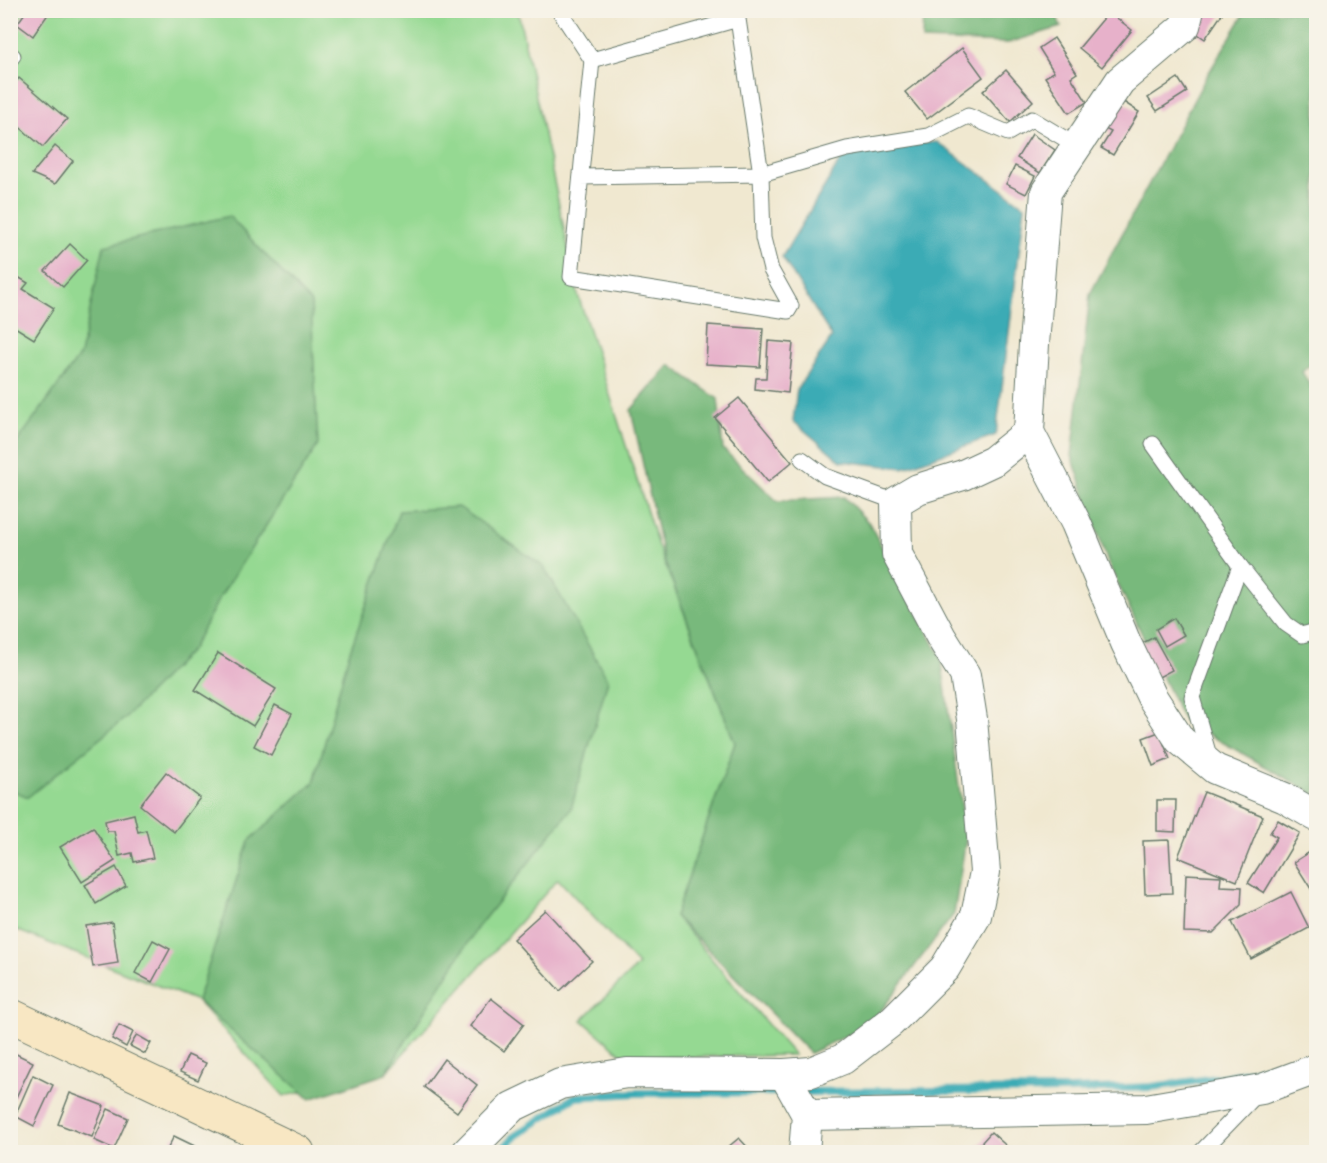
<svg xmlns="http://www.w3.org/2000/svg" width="1327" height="1163" viewBox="0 0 1327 1163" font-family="Cardo,serif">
  <rect width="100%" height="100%" fill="#f7f3e8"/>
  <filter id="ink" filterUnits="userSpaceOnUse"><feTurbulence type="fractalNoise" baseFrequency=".0167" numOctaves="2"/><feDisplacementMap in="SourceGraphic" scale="12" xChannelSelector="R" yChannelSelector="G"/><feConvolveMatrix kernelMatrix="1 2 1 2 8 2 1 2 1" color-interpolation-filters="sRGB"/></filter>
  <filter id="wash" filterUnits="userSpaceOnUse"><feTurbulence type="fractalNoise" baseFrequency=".008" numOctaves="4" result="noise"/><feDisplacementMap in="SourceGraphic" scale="24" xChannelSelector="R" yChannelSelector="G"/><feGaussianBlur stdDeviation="1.35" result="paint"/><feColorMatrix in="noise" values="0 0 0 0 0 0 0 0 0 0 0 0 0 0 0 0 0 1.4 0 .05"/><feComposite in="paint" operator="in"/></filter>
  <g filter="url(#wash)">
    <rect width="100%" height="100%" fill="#f0e8d0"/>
    <path fill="#95d992" stroke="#5a8b63" stroke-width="1.5" d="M10,11H518L578,295L658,546L735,743L675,916L794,1055L626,1058L582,1020L638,965L558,879L385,1074L284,1096L197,1001L11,928Z"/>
    <g fill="#78b97c" stroke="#4c7b58" stroke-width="1.5">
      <path d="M923,11H1055L1061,27L1008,43L922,40Z"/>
      <path d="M1246,11H1316V359L1302,372L1316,395V795L1183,720L1108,563L1072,456L1090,294L1205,79Z"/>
      <path d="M229,216L311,303L318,445L220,597L192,649L124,719L28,797L11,790V449L13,448L80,355L104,246Z"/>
      <path d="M670,365L718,399L723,449L777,501L844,497L869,523L941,657L966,838L954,914L871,1024L810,1053L675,916L735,743L664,560L631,410Z"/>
      <path d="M459,507L544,567L608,680L571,809L477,928L385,1074L310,1099L197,1001L249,841L314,782L348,657L399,511Z"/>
    </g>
    <path fill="#3aabb5" stroke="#2c7474" stroke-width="1.5" d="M937,142L1025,206L996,435L903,468L841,461L793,421L797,389L832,337L782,257L847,149Z"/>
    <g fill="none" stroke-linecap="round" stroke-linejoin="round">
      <g stroke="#3aabb5" stroke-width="8">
        <path d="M802,1092L1072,1090L1151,1087L1225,1077L1295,1062"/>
        <path d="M500,1152L515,1136L575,1097L635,1093L784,1092"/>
      </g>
    </g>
    <g id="blocks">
      <g fill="#e7b1ca">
        <path d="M27,10H51L33,36L17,24Z"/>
        <path d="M1201,10H1217L1222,14L1205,39L1189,28Z"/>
        <path d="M1109,12L1132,30L1102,67L1079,48Z"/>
        <path d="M1054,38L1077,73L1071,77L1087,102L1069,113L1045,77L1054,72L1039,48Z"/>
        <path d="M962,48L983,77L927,119L905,92Z"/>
        <path d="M1006,70L1033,101L1010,122L983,91Z"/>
        <path d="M19,78L67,119L43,147L10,119V88Z"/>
        <path d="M1178,78L1187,92L1157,111L1148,98Z"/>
        <path d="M1122,101L1139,112L1113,155L1101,148L1111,132L1105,129Z"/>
        <path d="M1032,134L1055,150L1040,173L1017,158Z"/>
        <path d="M55,146L73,161L55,184L32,174Z"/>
        <path d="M1015,166L1035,176L1026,194L1006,184Z"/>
        <path d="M70,244L87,260L63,287L45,271Z"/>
        <path d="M13,274L28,283L23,289L54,308L34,339L10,324V278Z"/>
        <path d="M708,325L763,329L760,367L706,364Z"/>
        <path d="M768,341L793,343L788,393L755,389L756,378H766Z"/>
        <path d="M739,398L792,462L768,482L715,418Z"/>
        <path d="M1174,618L1184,635L1165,646L1156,629Z"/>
        <path d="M1154,637L1172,670L1157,678L1139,645Z"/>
        <path d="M218,653L276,689L253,726L195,690Z"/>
        <path d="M275,705L292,714L271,755L254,746Z"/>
        <path d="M1159,732L1170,759L1153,766L1143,738Z"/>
        <path d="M166,772L200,798L174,832L140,805Z"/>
        <path d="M1204,792L1263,816L1237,881L1178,857Z"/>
        <path d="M1157,800H1176L1175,832L1157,831Z"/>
        <path d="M134,814L138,832L146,830L153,858L134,862L132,853L119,856L114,831H107L105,821Z"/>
        <path d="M1278,820L1300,833L1264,893L1248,883L1277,837L1270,833Z"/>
        <path d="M93,827L115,861L82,882L60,847Z"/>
        <path d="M1169,840L1172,893L1145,894L1143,841Z"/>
        <path d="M1316,848V897L1294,862Z"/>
        <path d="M116,867L126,886L96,904L85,885Z"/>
        <path d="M1186,874L1221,876L1220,886L1242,887L1241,905L1213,933L1184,932Z"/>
        <path d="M1291,892L1309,928L1251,959L1232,922Z"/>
        <path d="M545,910L592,961L560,991L513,939Z"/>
        <path d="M112,922L118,963L93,967L86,926Z"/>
        <path d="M153,940L170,949L152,982L135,973Z"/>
        <path d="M491,998L524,1024L504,1051L470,1026Z"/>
        <path d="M119,1025L133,1032L126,1047L112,1039Z"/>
        <path d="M137,1035L151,1043L145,1054L130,1046Z"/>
        <path d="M10,1051L33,1062L16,1097L10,1095Z"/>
        <path d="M188,1055L206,1063L198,1080L180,1072Z"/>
        <path d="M444,1059L477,1085L457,1112L424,1087Z"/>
        <path d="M33,1075L53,1085L34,1126L15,1116Z"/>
        <path d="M70,1093L104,1106L92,1137L58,1124Z"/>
        <path d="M108,1109L128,1118L114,1149L94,1140Z"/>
        <path d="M991,1132L1013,1152H973Z"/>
        <path d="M174,1136L207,1152H166Z"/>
        <path d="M739,1138L752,1152H722Z"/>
      </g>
    </g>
  </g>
  <g filter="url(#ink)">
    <use href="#blocks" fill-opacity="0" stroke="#68796b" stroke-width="1.5"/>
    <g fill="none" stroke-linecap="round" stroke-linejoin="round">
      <defs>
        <g id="lane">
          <path d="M559,10L592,60"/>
          <path d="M10,59L13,56"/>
          <path d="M581,177L761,174L738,19L592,60L571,277L788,311L791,306L771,270L763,238L761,174L847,149L928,136L968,116L1008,133L1032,119L1077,146"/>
          <path d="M1153,444L1240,566L1286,624L1302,635L1316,631"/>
          <path d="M802,459L825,476L896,502"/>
          <path d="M1210,759L1192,697L1240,566"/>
          <path d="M1201,1152L1259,1092"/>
        </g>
        <g id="street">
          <path d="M1189,10L1185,26L1120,81L1046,192L1034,344L1029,432L1076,523L1126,643L1152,697L1180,740L1215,769L1285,798L1316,816"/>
          <path d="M784,1074L807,1115L804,1152"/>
          <path d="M807,1115L1146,1109L1262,1089L1316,1069"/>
          <path d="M467,1152L512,1107L560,1084L627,1073L784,1074L811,1072L843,1059L891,1022L945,968L976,916L985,872L972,719L965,675L941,637L897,554L896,502L918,489L963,475L993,461L1029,432"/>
        </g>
        <path id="secondary" d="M10,1015L298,1152"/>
      </defs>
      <use href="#lane" stroke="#68796b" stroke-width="17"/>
      <use href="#street" stroke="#68796b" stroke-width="32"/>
      <use href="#secondary" stroke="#68796b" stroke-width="35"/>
      <use href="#lane" stroke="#fff" stroke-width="15"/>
      <use href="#street" stroke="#fff" stroke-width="30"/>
      <use href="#secondary" stroke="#f8e7c3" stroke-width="33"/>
    </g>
  </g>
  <rect width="1327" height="1163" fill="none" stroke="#f7f3e8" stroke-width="36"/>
</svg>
